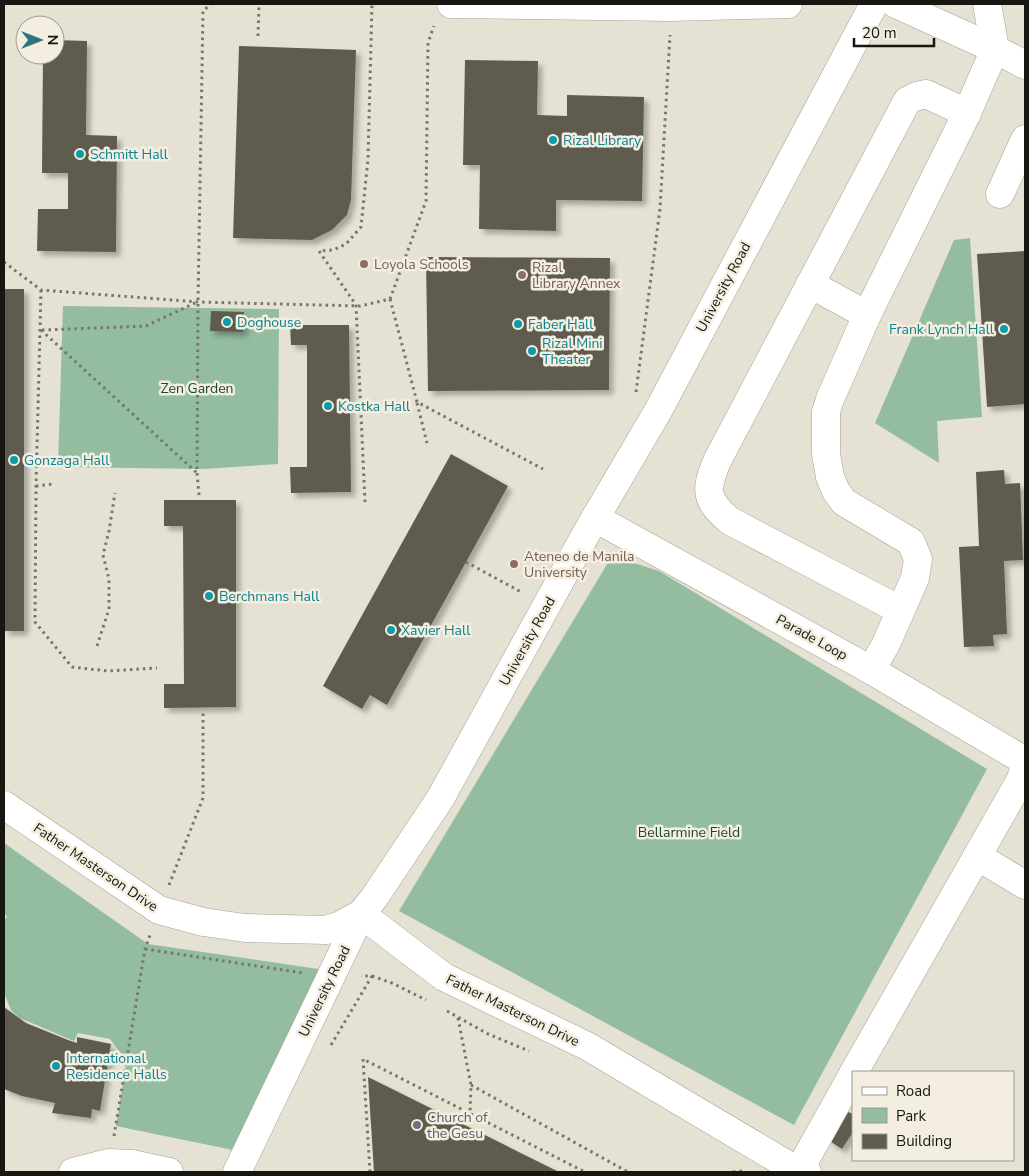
<svg xmlns="http://www.w3.org/2000/svg" width="1029" height="1176" viewBox="0 0 1029 1176" font-family="'Nunito Sans',sans-serif">
  <defs>
    <filter id="shadow"><feDropShadow dx="4.5" dy="4.5" stdDeviation="2.5" flood-color="#0004"/></filter>
  </defs>
  <rect width="100%" height="100%" fill="#e5e1d3"/>
  <g fill="#93bd9e">
    <path d="M970,238L982,417L937,421L939,463L875,423L954,240Z"/>
    <path d="M63,306L279,309L278,464L204,469L58,467Z"/>
    <path d="M612,556L659,571L987,769L794,1125L399,911Z"/>
    <path d="M4,843L148,944L332,971L233,1150L116,1126L127,1059L120,1052L110,1039L78,1033L74,1041L20,1018L11,1010L4,993V920L7,917L4,913Z"/>
  </g>
  <g fill="#5f5b50" filter="url(#shadow)">
    <path d="M55,40L87,41L86,135L117,136L116,252L37,251L38,209H68V173H42L43,55H55Z"/>
    <path d="M239,46L356,50L351,200L347,215L332,230L312,240L233,238Z"/>
    <path d="M465,60L538,61L537,115L567,116V95L644,97L642,201L556,200V231L479,229L480,165H463Z"/>
    <path d="M1025,251V404L987,407L977,254Z"/>
    <path d="M426,257L610,258L609,390L428,391Z"/>
    <rect x="4" y="289" width="20" height="342"/>
    <path d="M211,311L244,312L243,332L210,331Z"/>
    <path d="M290,325H349L351,492L291,493L290,467H307V345H291Z"/>
    <path d="M451,454L508,486L387,705L370,695L362,709L323,686Z"/>
    <path d="M1004,470L1005,484L1020,483L1023,560L1004,561L1007,634L993,635L994,646L964,647L959,547L979,546L976,472Z"/>
    <path d="M164,500H236V707L164,708V684H184L183,526H164Z"/>
    <path d="M4,1007L26,1023L68,1040L77,1043V1037L111,1044L100,1111L92,1109L91,1118L52,1113L55,1103L22,1096L4,1089Z"/>
    <path d="M368,1077L559,1172H374Z"/>
    <path d="M846,1111L853,1114V1132L842,1149L828,1140Z"/>
  </g>
  <g fill="none" stroke-linecap="round" stroke-linejoin="round">
    <defs>
      <g id="minor">
        <path d="M451,4L671,7L788,4"/>
        <path d="M896,4L995,49L1025,65"/>
        <path d="M1000,194L1025,139"/>
        <path d="M810,284L867,315"/>
        <path d="M595,518L871,670L1025,761"/>
        <path d="M900,610L730,521C705,500 705,490 717,461L907,101L917,96L926,94L967,113"/>
        <path d="M871,670L886,644L915,578L918,559L911,542L844,502L836,491L830,477L826,454V412L830,399L867,315L967,113L995,49L987,4"/>
        <path d="M4,805L159,910L203,922L245,928L326,930L339,926L361,914"/>
        <path d="M977,856L1025,885"/>
        <path d="M361,914L444,977L587,1046L786,1164L807,1172"/>
        <path d="M854,1072L1020,781L1025,767"/>
        <path d="M800,1169L853,1074"/>
        <path d="M73,1172L108,1163L132,1164L169,1172"/>
        <path d="M237,1172L361,914L374,898L440,799L587,532L658,411L874,4"/>
      </g>
    </defs>
    <use href="#minor" stroke="#a5a194" stroke-width="29"/>
    <g stroke="#78766c" stroke-width="3" stroke-dasharray="2.5 4" stroke-linecap="butt">
      <path d="M258,36L259,4"/>
      <path d="M4,262L41,290L198,302L360,306L390,299L426,201L428,43L434,26"/>
      <path d="M41,290L36,486L35,622L72,667L108,671L157,668"/>
      <path d="M390,299L417,402L543,469"/>
      <path d="M41,330L197,473"/>
      <path d="M42,330L146,326L197,302"/>
      <path d="M636,392L660,209L670,35"/>
      <path d="M417,403L427,443"/>
      <path d="M36,486L53,484"/>
      <path d="M199,495L197,473L198,302L203,11L211,4"/>
      <path d="M365,502L356,305L319,251L333,250L346,244L361,227L368,159L372,4"/>
      <path d="M466,562L523,593"/>
      <path d="M97,646L109,609V579L103,555L109,531L115,493"/>
      <path d="M169,885L203,798V713"/>
      <path d="M145,949L303,973"/>
      <path d="M372,976L392,983L426,1000"/>
      <path d="M447,1011L488,1034L529,1051"/>
      <path d="M458,1018L471,1085L470,1114"/>
      <path d="M331,1045L372,976H361"/>
      <path d="M471,1085L628,1172"/>
      <path d="M114,1136L145,949L150,935"/>
      <path d="M370,1172L363,1059L585,1172"/>
      <path d="M733,1172L743,1171"/>
    </g>
    <use href="#minor" stroke="#fff" stroke-width="28"/>
  </g>
  <g fill="#0f9aa8" stroke="#f3eee0" stroke-width="2">
    <circle cx="553" cy="140" r="5"/>
    <circle cx="80" cy="154" r="5"/>
    <circle cx="227" cy="322" r="5"/>
    <circle cx="518" cy="324" r="5"/>
    <circle cx="1004" cy="329" r="5"/>
    <circle cx="532" cy="351" r="5"/>
    <circle cx="328" cy="406" r="5"/>
    <circle cx="14" cy="460" r="5"/>
    <circle cx="209" cy="596" r="5"/>
    <circle cx="391" cy="630" r="5"/>
    <circle cx="56" cy="1066" r="5"/>
  </g>
  <g fill="#8d6e63" stroke="#f3eee0" stroke-width="2">
    <circle cx="364" cy="264" r="5"/>
    <circle cx="522" cy="275" r="5"/>
    <circle cx="514" cy="564" r="5"/>
  </g>
  <circle fill="#6b7280" stroke="#f3eee0" stroke-width="2" cx="417" cy="1125" r="5"/>
  <g text-anchor="middle" stroke-width="5" stroke-linejoin="round" paint-order="stroke">
    <g font-size="14" fill="#0d838f" stroke="#f3eee0" text-anchor="start">
      <text x="563" y="145">Rizal Library</text>
      <text x="90" y="159">Schmitt Hall</text>
      <text x="237" y="327">Doghouse</text>
      <text x="528" y="329">Faber Hall</text>
      <text x="994" y="334" text-anchor="end">Frank Lynch Hall</text>
      <text x="542" y="348">Rizal Mini<tspan x="542" dy="16">Theater</tspan></text>
      <text x="338" y="411">Kostka Hall</text>
      <text x="24" y="465">Gonzaga Hall</text>
      <text x="219" y="601">Berchmans Hall</text>
      <text x="401" y="635">Xavier Hall</text>
      <text x="66" y="1063">International<tspan x="66" dy="16">Residence Halls</tspan></text>
    </g>
    <g font-size="14" fill="#785e54" stroke="#f3eee0" text-anchor="start">
      <text x="374" y="269">Loyola Schools</text>
      <text x="532" y="272">Rizal<tspan x="532" dy="16">Library Annex</tspan></text>
      <text x="524" y="561">Ateneo de Manila<tspan x="524" dy="16">University</tspan></text>
    </g>
    <g font-size="14" fill="#171611" stroke="#f3eee0">
      <text transform="translate(723 287) rotate(-62)" y="5">University Road</text>
      <text transform="translate(812 637) rotate(29)" y="5">Parade Loop</text>
      <text transform="translate(527 641) rotate(-61)" y="5">University Road</text>
      <text transform="translate(96 867) rotate(34)" y="5">Father Masterson Drive</text>
      <text transform="translate(324 991) rotate(-64)" y="5">University Road</text>
      <text transform="translate(513 1010) rotate(26)" y="5">Father Masterson Drive</text>
    </g>
    <g font-size="14" fill="#164a2b" stroke="#f3eee0">
      <text x="197" y="393">Zen Garden</text>
      <text x="689" y="837">Bellarmine Field</text>
    </g>
    <g font-size="14" fill="#5b616d" stroke="#f3eee0" text-anchor="start">
      <text x="427" y="1122">Church of<tspan x="427" dy="16">the Gesu</tspan></text>
    </g>
  </g>
  <rect width="1029" height="1176" fill="none" stroke="#171611" stroke-width="10"/>
  <rect x="852" y="1071" width="162" height="90" fill="#f3eee0" stroke="#9b988d"/>
  <rect x="862" y="1087" width="25" height="8" fill="#ffffff" stroke="#9b988d"/>
  <text x="896" y="1096" font-size="15" fill="#171611">Road</text>
  <rect x="862" y="1108" width="25" height="15" fill="#93bd9e" stroke="#9b988d"/>
  <text x="896" y="1121" font-size="15" fill="#171611">Park</text>
  <rect x="862" y="1134" width="25" height="15" fill="#5f5b50" stroke="#9b988d"/>
  <text x="896" y="1146" font-size="15" fill="#171611">Building</text>
  <g transform="translate(40 40) rotate(90)"><circle r="24" fill="#f3eee0" stroke="#9b988d"/>
  <path d="M0-4L9 19L0 12L-9 19Z" fill="#2e7580"/>
  <text y="-8" font-size="14" font-weight="bold" text-anchor="middle" fill="#171611">N</text>
  </g>
  <path d="M854 38v8h80v-8" fill="none" stroke="#171611" stroke-width="2.5"/>
  <text x="862" y="38" font-size="15" fill="#171611" stroke="#f3eee0" stroke-width="4" paint-order="stroke">20 m</text>
</svg>
